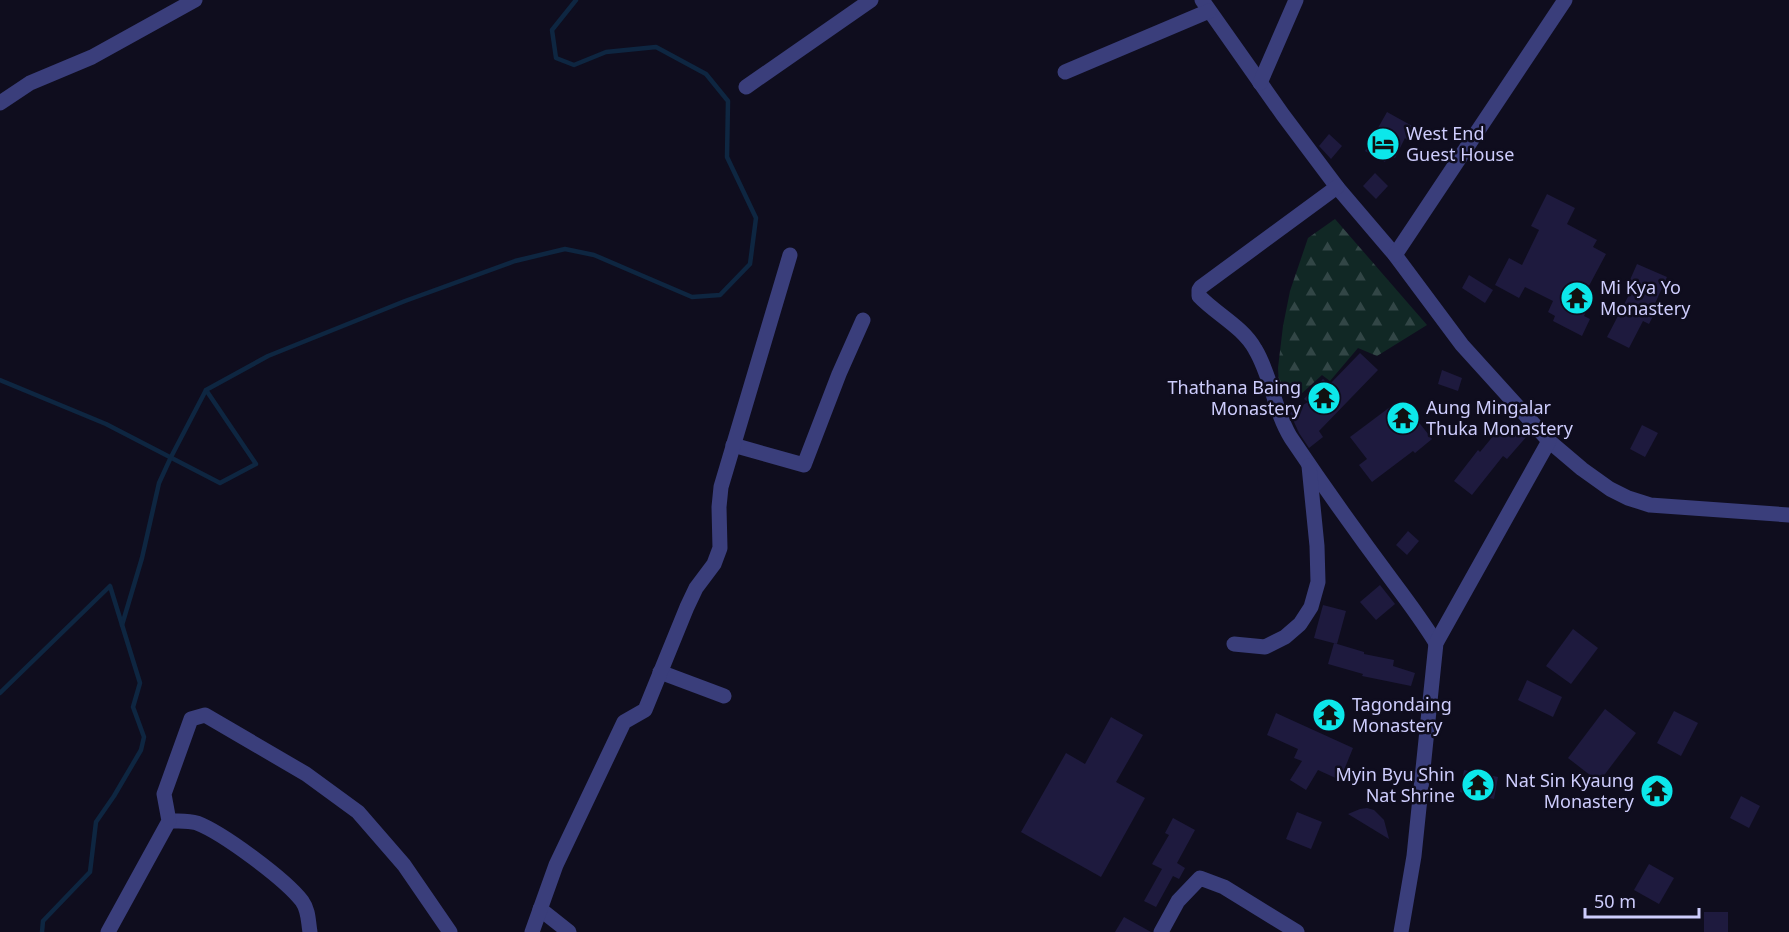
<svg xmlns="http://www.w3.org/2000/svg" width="1789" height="932" viewBox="0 0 1789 932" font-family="'Noto Sans',sans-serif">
  <defs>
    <pattern id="forest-firs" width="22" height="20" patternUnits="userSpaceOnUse" patternTransform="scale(1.5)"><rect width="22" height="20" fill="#112825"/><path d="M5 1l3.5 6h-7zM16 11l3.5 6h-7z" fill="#324646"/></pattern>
  </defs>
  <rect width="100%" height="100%" fill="#0f0d1e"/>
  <path fill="url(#forest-firs)" d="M1335,219L1427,325L1377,356L1358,348L1330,381L1322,375L1300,395L1279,385L1278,368L1283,326L1290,291L1308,238Z"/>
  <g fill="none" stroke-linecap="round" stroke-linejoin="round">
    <g stroke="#0e2641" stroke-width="4.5">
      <path d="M0,380L106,424L220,483L256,464L206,390"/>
      <path d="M122,625L142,558L159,483L171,457L206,390L268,356L405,301L515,261L565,249L594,255L692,297L720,295L750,264L756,218L727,157L728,101L706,74L656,47L606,52L574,65L556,58L552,30L576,0"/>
      <path d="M0,693L110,586L140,683L133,707L144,737L141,750L114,796L96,822L90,872L43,921L42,932"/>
    </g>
  </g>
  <g fill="#1e1a3e">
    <path d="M1387,112L1414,127L1407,140L1405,138L1395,158L1389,154L1385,162L1365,151Z"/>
    <path d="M1329,134L1342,146L1331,159L1319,146Z"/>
    <path d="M1375,173L1388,186L1376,199L1363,186Z"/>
    <path d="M1547,194L1575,208L1567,224L1597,240L1593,247L1606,254L1583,297L1586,298L1584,303L1589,305L1584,316L1590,319L1582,336L1553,321L1555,316L1548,312L1553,301L1525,287L1519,298L1495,285L1509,258L1522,265L1539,230L1531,226Z"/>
    <path d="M1637,264L1667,277L1653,308L1656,310L1649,324L1643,321L1629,348L1607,337L1631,291L1626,289Z"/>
    <path d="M1469,275L1493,290L1485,303L1462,288Z"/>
    <path d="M1360,353L1378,370L1319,431L1323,437L1309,448L1299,433L1290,413L1308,402L1304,399L1323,379L1329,385Z"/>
    <path d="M1442,370L1462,378L1458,391L1438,384Z"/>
    <path d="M1394,404L1411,425L1417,420L1432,439L1415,453L1413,451L1372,482L1359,465L1367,459L1350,437Z"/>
    <path d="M1503,424L1509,429L1513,424L1527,436L1507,459L1503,456L1472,495L1454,481L1478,450L1480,452Z"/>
    <path d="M1642,425L1658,433L1645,457L1630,449Z"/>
    <path d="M1408,531L1419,541L1407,555L1396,545Z"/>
    <path d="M1380,585L1395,604L1376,620L1360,602Z"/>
    <path d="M1323,605L1346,611L1337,644L1314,638Z"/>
    <path d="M1573,629L1598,648L1571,684L1546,666Z"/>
    <path d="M1334,643L1364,652V654L1394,660L1393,666L1415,673L1411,686L1362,676L1363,674L1328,664Z"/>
    <path d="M1527,680L1562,697L1553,717L1518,700Z"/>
    <path d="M1605,709L1636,733L1599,782L1568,758Z"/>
    <path d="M1674,711L1698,723L1681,756L1657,743Z"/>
    <path d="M1276,713L1353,748L1340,780L1318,770L1306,790L1290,780L1302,761L1294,758L1298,749L1267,735Z"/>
    <path d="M1111,717L1143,735L1116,782L1145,798L1101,877L1021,832L1066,753L1085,764Z"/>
    <path d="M1464,770L1498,777L1494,799L1460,792Z"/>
    <path d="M1741,796L1760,806L1749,828L1730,818Z"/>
    <path d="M1367,808L1374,810L1384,820L1389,839L1348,814L1360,809Z"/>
    <path d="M1297,812L1322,822L1311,849L1286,839Z"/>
    <path d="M1173,818L1195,830L1177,863L1185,868L1179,879L1173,876L1156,907L1144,901L1162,869L1152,864L1169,835L1165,833Z"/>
    <path d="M1649,864L1674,878L1659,904L1634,890Z"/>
    <rect x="1704" y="912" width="24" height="20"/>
    <path d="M1124,917L1151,932H1115Z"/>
  </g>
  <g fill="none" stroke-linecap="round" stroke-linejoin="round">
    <g stroke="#3a3e7b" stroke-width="15">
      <path d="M1202,0L1283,115L1337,187L1395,255L1462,345L1549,441L1582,469L1610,489L1628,498L1650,505L1789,515"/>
      <path d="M1065,72L1209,11"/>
      <path d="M1260,83L1296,0"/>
      <path d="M746,87L871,0"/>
      <path d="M0,103L30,83L92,57L195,0"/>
      <path d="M1337,187L1201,287L1199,290V296C1216,314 1243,327 1255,349C1272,377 1274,411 1291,438C1324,487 1359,536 1394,583C1409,603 1423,622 1436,643"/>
      <path d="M1395,255L1565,0"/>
      <path d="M733,445L804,465L839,374L863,320"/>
      <path d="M1234,644L1265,647L1285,637L1300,624L1311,607L1318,582L1317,546L1309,466"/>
      <path d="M660,672L724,696"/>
      <path d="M169,821C179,821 188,820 197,823C223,833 285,879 302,901C309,911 308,921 310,932"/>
      <path d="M540,909L569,932"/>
      <path d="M108,932L169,821L164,794L191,719L205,715L306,774L358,812L404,865L450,932"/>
      <path d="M532,932L556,865L624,722L645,710L687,607L696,588L714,564L720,548L719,507L721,487L790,255"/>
      <path d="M1161,932L1178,901L1200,878L1224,887L1297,932"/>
      <path d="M1401,932L1414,856L1436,643L1549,441"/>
    </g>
  </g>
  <defs>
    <symbol id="hotel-disc" viewBox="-11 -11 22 22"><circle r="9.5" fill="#0ce7ea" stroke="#0f0d1e"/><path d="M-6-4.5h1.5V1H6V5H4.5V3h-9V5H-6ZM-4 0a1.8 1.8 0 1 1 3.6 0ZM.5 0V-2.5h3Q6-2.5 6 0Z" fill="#111"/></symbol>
    <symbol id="temple-disc" viewBox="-11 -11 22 22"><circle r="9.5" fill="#0ce7ea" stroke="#0f0d1e"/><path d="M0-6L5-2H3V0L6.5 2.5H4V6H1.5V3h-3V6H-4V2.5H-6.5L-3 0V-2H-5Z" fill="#111"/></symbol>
  </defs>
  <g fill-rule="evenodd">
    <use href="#hotel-disc" x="1364" y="125" width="38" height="38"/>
    <use href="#temple-disc" x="1558" y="279" width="38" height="38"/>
    <use href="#temple-disc" x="1305" y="379" width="38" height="38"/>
    <use href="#temple-disc" x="1384" y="399" width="38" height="38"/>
    <use href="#temple-disc" x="1310" y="696" width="38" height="38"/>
    <use href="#temple-disc" x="1459" y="766" width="38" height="38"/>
    <use href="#temple-disc" x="1638" y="772" width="38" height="38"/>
  </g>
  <g text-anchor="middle" stroke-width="5" stroke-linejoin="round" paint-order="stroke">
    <g font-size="18" fill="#cecdfd" stroke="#0f0d1e" text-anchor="start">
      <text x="1406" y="140">West End<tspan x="1406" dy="21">Guest House</tspan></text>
      <text x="1600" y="294">Mi Kya Yo<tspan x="1600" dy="21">Monastery</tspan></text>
      <text x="1301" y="394" text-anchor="end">Thathana Baing<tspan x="1301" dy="21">Monastery</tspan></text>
      <text x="1426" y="414">Aung Mingalar<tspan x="1426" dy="21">Thuka Monastery</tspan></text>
      <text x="1352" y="711">Tagondaing<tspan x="1352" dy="21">Monastery</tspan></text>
      <text x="1455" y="781" text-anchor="end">Myin Byu Shin<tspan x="1455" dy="21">Nat Shrine</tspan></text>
      <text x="1634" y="787" text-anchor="end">Nat Sin Kyaung<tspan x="1634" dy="21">Monastery</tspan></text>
    </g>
  </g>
  <path d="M1585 908v9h114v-9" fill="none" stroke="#cecdfd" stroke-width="3"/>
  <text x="1594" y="908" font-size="18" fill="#cecdfd" stroke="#0f0d1e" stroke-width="4.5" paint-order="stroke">50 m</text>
</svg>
